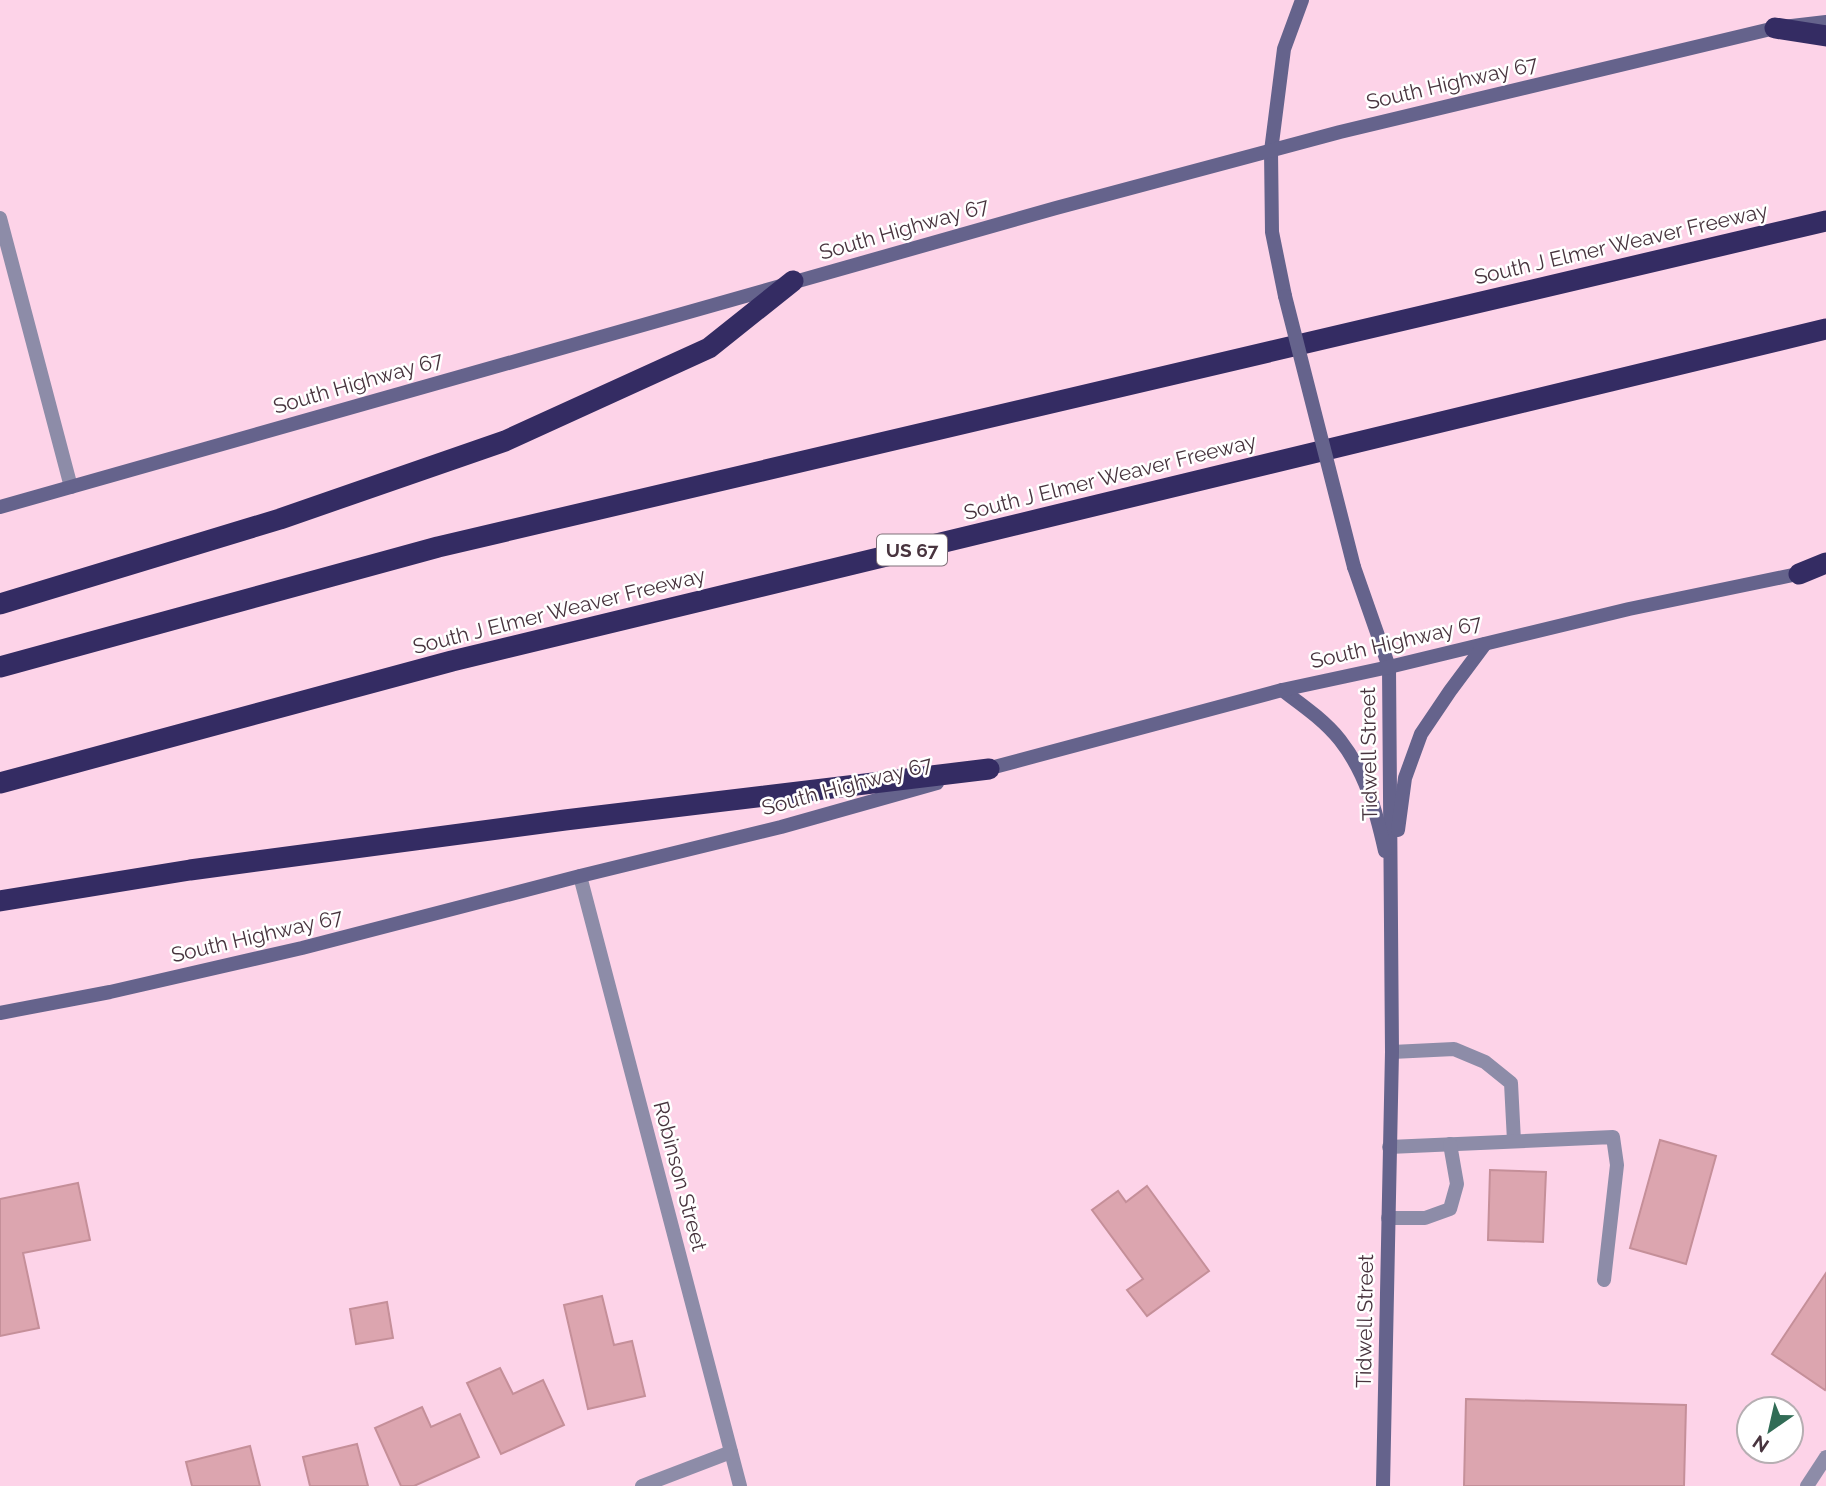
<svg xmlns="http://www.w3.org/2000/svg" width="1826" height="1486" viewBox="0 0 1826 1486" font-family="Raleway,sans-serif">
  <rect width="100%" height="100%" fill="#fdd3e8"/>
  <g fill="#dca5af" stroke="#c58f99" stroke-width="2">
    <path d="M1660,1140L1716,1156L1686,1264L1630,1248Z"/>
    <path d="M1490,1170L1546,1172L1543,1242L1488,1240Z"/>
    <path d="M78,1183L90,1240L23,1253L39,1328L0,1336V1199Z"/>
    <path d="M1147,1186L1209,1271L1147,1316L1127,1290L1143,1279L1092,1210L1118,1191L1126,1202Z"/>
    <path d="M1826,1273V1388L1825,1390L1772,1354Z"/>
    <path d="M602,1296L614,1345L632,1341L645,1396L588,1409L564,1305Z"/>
    <path d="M387,1302L393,1338L356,1344L350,1309Z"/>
    <path d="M500,1368L513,1394L543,1380L564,1425L501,1454L467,1383Z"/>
    <path d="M1466,1399L1686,1405L1684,1486H1464Z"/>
    <path d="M422,1407L431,1427L460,1414L479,1457L414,1486H401L375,1428Z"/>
    <path d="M357,1444L368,1486H310L303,1457Z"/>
    <path d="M250,1446L260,1486H192L186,1462Z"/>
  </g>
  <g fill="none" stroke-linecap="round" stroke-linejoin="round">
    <g stroke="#8d8ca8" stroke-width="14">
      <path d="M0,218L71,487"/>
      <path d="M1392,1052L1454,1049L1485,1062L1511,1083L1514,1141"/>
      <path d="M1389,1147L1613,1137L1617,1165L1604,1280"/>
      <path d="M1388,1218H1425L1450,1209L1457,1184L1450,1144"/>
      <path d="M1807,1486L1826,1457"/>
    </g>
    <g stroke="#8d8ca8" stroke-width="14">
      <path d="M580,876L740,1486"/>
      <path d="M642,1486L731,1452"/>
    </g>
    <g stroke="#65638c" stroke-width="14">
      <path d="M1285,296L1272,232L1271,151L1284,49L1302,0"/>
      <path d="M0,507L1056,208L1340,132L1775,28L1826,22"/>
      <path d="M1354,567L1389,667L1392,1052L1383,1486"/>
      <path d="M1282,690C1302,705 1324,720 1340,740C1366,773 1376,811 1385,851"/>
      <path d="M983,770L1282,690L1389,667L1629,609L1807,572"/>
      <path d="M1398,830L1405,778L1421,734L1450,691L1485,644"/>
      <path d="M0,1013L110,992L302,948L580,876L781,827L937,783"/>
    </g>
    <g stroke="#342c63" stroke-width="21">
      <path d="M1775,28L1826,36"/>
      <path d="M1799,574L1826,563"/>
      <path d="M0,604L280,519L505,441L709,348L793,281"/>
      <path d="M0,667L438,547L1826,221"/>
      <path d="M0,783L452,661L1826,329"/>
      <path d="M0,901L190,870L565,820L989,769"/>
    </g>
    <path stroke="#65638c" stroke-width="14" d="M1285,296L1354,567"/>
  </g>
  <g text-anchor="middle" stroke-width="5" stroke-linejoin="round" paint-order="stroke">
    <rect fill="#fff" stroke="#7f7178" stroke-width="2" x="877" y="534.5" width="70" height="31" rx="5"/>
    <g font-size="19" font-weight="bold" fill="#48343e">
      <text x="912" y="557">US 67</text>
    </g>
    <g font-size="21" fill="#48343e" stroke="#fff">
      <text transform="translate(1452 83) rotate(-13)" y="7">South Highway 67</text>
      <text transform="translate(904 229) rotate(-16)" y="7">South Highway 67</text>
      <text transform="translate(1621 244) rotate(-13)" y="7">South J Elmer Weaver Freeway</text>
      <text transform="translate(358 383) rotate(-16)" y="7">South Highway 67</text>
      <text transform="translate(1110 477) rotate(-14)" y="7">South J Elmer Weaver Freeway</text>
      <text transform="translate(559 611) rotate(-14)" y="7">South J Elmer Weaver Freeway</text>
      <text transform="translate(1396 642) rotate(-13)" y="7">South Highway 67</text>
      <text transform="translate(1369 754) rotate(-91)" y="7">Tidwell Street</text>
      <text transform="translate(847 786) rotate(-15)" y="7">South Highway 67</text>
      <text transform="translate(257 936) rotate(-13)" y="7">South Highway 67</text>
      <text transform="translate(680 1176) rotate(75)" y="7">Robinson Street</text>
      <text transform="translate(1365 1321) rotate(-89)" y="7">Tidwell Street</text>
    </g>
  </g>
  <g transform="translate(1770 1430) rotate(214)"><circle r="33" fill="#ffffff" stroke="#b6aeb2" stroke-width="2"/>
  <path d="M0-5L12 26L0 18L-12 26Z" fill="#316c56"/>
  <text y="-10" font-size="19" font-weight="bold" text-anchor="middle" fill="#48343e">N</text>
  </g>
</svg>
